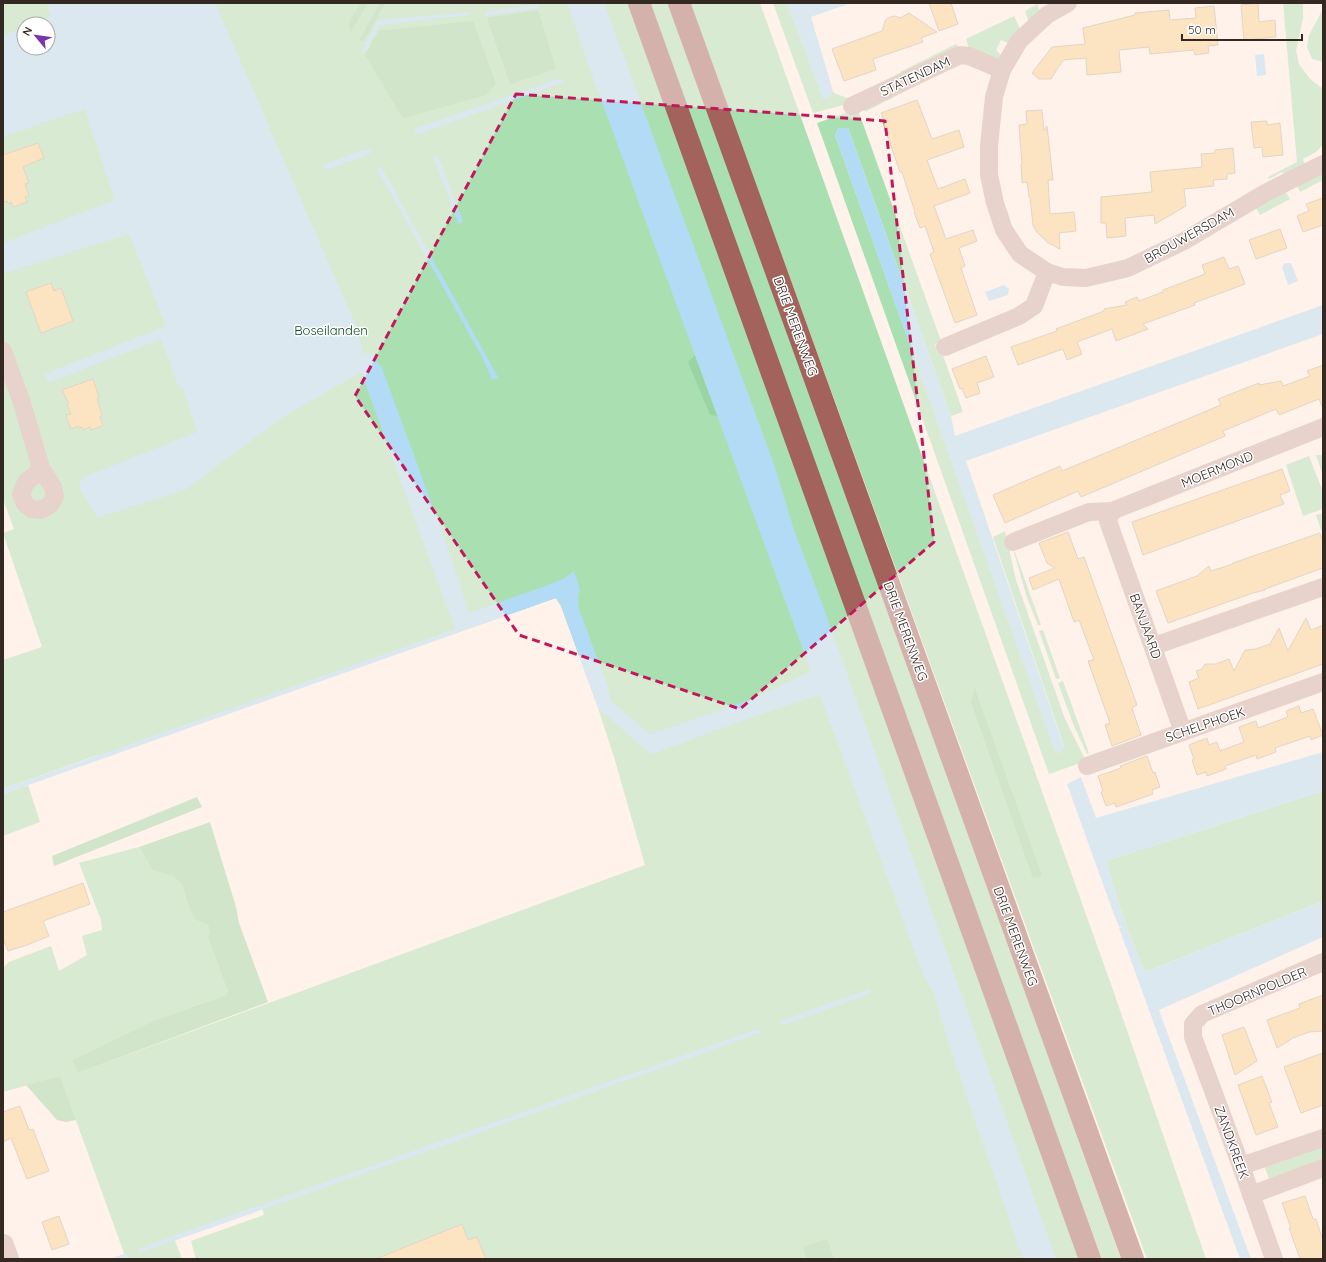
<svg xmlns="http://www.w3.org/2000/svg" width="1326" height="1262" viewBox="0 0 1326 1262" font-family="Quicksand,sans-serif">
  <rect width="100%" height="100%" fill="#fef2eb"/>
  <g fill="#aae0b1" fill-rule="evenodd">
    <path d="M3,3H629L1080,1259H196L191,1241L264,1215L262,1207L174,1238L182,1259H116L125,1256L60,1076L3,1092V968L9,962L51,946L59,971L87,955L82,936L102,930L101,920L79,863L139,847L152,870L173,876L182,885L189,907L195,918L208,925L228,991L226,995L153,1021L72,1060L78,1073L645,865L614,757L598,708L561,606L556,598L97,759L95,756L3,789V660L42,647L3,533L14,529L3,499ZM24,24H48V48H24Z"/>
    <path d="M646,3H670L1121,1259H1102Z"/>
    <path d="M690,3H760L1113,990L1206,1259H1147Z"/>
    <path d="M773,3H787L823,98L829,97L833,91L834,93L847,98L864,91L865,95L840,106L813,113Z"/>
    <path d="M1283,3H1303V18L1296,51L1299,64L1310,79L1323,89V145L1316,152L1303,159L1305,166L1284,176L1282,172L1269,179L1268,177L1297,162Z"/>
    <path d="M1037,4L1041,13L1029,23L1025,11Z"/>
    <path d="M1323,9V62L1312,59L1307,47L1309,35Z"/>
    <path d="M1014,16L1021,31L1010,45L1006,42L1001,40L996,50L1002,56L998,62L970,52L966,39Z"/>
    <path d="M956,44L959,49L902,76L900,72Z"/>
    <path d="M914,82L915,86L865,112L864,108Z"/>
    <path d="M854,110H858L941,341L935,344L937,352L943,355L963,412L951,416L848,128H839L835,135L1055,751L1060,753L1064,746L993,537L1005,531L1016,580L1065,719L1086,761L1049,774L817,123Z"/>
    <path d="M1323,172V180L1300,192L1297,185Z"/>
    <path d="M1285,191L1290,199L1260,215L1255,206Z"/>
    <path d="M1316,455H1321L1323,457V476Z"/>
    <path d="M1309,456L1323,492V509L1303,516L1286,465Z"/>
    <path d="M1323,513V536L1316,515Z"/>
    <path d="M1014,552H1015L1041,625H1038L1027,598Z"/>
    <path d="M1043,630L1060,678L1056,679L1039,631Z"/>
    <path d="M1063,681L1089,753L1087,754L1074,726L1058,683Z"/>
    <path d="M28,785L40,822L3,836V794Z"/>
    <path d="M1323,791V901L1145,972L1126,926L1106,861Z"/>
    <path d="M1323,1144V1162L1270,1181L1264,1165Z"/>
  </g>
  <g fill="#9ad4a2">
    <path d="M360,3H368L350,33L349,23Z"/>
    <path d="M380,3H385L364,41H359Z"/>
    <path d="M538,10L556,69L510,84L487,18Z"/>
    <path d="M473,21L496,84L486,95L403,118L365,55L379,31Z"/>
    <path d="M695,355L718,416L710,415L688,362Z"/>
    <path d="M975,689L1042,876L1033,878L971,702Z"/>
    <path d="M197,797L202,807L54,866L52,856Z"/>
    <path d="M210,822L236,907L239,923L268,1002L78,1073L72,1060L153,1021L226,995L228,991L208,936L210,933L208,925L195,919L189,907L182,885L173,876L152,870L139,847Z"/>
    <path d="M60,1076L76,1120L66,1122L57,1120L26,1085Z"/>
    <path d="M827,1239L834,1259H807L803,1247Z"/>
  </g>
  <g fill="#b4dbf5">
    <path d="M46,3H215L357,328L363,353L372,354L382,368L446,543L469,613L548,585L565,578L574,571L580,589L578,597L579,609L607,685L611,701L650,734L758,697L811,671L592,75L567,3H604L775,467L794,530L820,598L1056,1259H1023L954,1060L933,992L924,977L820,695L764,713L652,754L632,738L598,708L561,606L556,598L3,794V789L455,629L361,372L283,417L185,490L98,518L79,488L82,478L197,432L183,388H179L161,339L48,383L45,374L166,326L129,234L3,274V243L115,200L85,109L3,137V36L24,27V48H48V24H32L51,16Z"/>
    <path d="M787,3H851L811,17L833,91L829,97L823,99Z"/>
    <path d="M538,4L539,8L486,16L485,12Z"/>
    <path d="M468,12L470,15L380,25L364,54L361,52L378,20Z"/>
    <path d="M1264,54L1266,75L1257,76L1255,55Z"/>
    <path d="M561,78L564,82L416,135L414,129Z"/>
    <path d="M839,128H848L951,416L955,436L1323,305V334L966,461L1064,747L1060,754L1055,751L1029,680L835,135Z"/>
    <path d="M368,148L371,150L370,154L327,170L324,168L323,165Z"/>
    <path d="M381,166L499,379H492L481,355L377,169Z"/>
    <path d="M1285,263H1291L1298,281L1288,285L1282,267Z"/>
    <path d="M1004,285L1009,289L1008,295L989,301L985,292Z"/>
    <path d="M1323,752V791L1106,861L1126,926L1145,972L1323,901V937L1159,1010L1251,1259H1240L1119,928L1123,927H1119L1112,909L1067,784L1081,777L1096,818Z"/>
  </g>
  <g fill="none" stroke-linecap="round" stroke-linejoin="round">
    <g stroke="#b4dbf5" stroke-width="5">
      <path d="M436,157L460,221"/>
      <path d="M782,1023L868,992"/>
      <path d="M141,1250L759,1031"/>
      <path d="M117,1259L125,1256"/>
    </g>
  </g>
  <g fill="#fad293" stroke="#c2b298">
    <path d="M929,3H951L958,24L939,31Z"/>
    <path d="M1258,3L1259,22L1275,20L1276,37L1244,40L1241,5Z"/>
    <path d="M1214,6L1218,45L1208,46L1209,53L1195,55L1194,50L1150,54L1149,47L1119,50L1121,72L1087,75L1086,58L1063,60L1051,79H1039L1032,73L1052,47L1085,44L1083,28L1135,15V13L1169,10L1170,20L1196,18L1195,8Z"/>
    <path d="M909,13L937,32L921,38L923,42L873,59L876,70L844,81L832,49L882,31L885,21L890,17L895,16L900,18Z"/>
    <path d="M917,100L932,139L959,130L964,147L927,160L938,189L965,179L970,193L934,206L946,239L973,230L977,241L959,248L965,266L961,268L977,315L955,323L930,254L934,252L925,226L920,228L914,212H915L902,172H900L883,123H885L881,113Z"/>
    <path d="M1042,110L1044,131L1047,126L1053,180H1048L1050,214L1074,212L1076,231L1059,233L1060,249L1047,242L1036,231L1033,225L1030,197H1029L1027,182L1022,183L1021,164H1022L1019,125L1027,124L1026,111Z"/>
    <path d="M1267,121V125L1280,123L1283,155L1263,157L1262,147L1254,148L1251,122Z"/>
    <path d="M38,143L44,158L23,167L29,183L25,184L29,196L25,197L27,202L13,207L11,202L8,204L7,201L3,202V155Z"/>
    <path d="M1233,148L1235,173L1227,174V179L1213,180L1214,186L1184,189L1186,206L1155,224L1154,215L1125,218L1126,236L1107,238L1106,223H1101V197L1152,192L1150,172L1202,167L1201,154L1215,153V150Z"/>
    <path d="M1323,198V225L1303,232L1297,216L1309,211L1306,204Z"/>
    <path d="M1280,229L1287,248L1256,259L1249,240Z"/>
    <path d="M1224,257L1229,269L1238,266L1245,284L1194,303L1195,305L1143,324L1148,329L1116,341L1112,329L1077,342L1082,354L1067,360L1063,349L1018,365L1011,347L1057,331L1056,329L1104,311V309L1127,305L1125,302L1137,297L1139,301L1163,292V290L1205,274L1202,265Z"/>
    <path d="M51,283L54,291L61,288L73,321L41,333L26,292Z"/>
    <path d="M986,356L994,377L977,383L980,393L966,398L962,388L960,389L952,369Z"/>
    <path d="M1323,365V408L1319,399L1279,415L1276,409L1223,431L1225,436L1081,497L1078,491L1005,523L993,495L1060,466L1062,471L1221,405L1218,399L1259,383V385L1281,381L1283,386L1310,376L1307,371Z"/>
    <path d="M93,379L99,397L97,398L102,416L100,417L103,426L91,430L90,427L83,430L82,427L79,428L78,426L71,429L66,415L71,414L67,405L69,404L62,390Z"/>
    <path d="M1282,469L1290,491L1280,495L1284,504L1143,555L1132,522Z"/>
    <path d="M1068,532L1078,559L1084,557L1137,705L1132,708L1141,735L1112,746L1105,725L1110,723L1088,661L1094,660L1079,620L1074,622L1059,579L1033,590L1029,578L1055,568L1047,563L1039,543Z"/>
    <path d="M1320,533L1323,541V568L1265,589V590L1253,593L1168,623L1156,591L1197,576L1209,566L1211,571L1233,564V563Z"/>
    <path d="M1306,618L1311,630L1323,625V664L1198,709L1189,682L1199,678L1196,671L1202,669L1205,664H1216L1229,659L1234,671L1245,650L1256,649L1270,644L1279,628L1288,651Z"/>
    <path d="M1299,706L1301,713L1313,709L1323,735L1311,740L1310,736L1275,748L1276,752L1257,759L1256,755L1225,766L1226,769L1207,776L1206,772L1197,775L1192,760L1194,759L1189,745L1207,738L1209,745L1217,742L1220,751L1244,742L1239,727L1256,721L1258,728L1288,717L1286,711Z"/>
    <path d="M1147,756L1153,773L1155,772L1160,787L1152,790L1153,794L1116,807L1115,803L1106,806L1101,792L1103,791L1098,776L1121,768L1120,766Z"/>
    <path d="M83,883L90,904L43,921L49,936L27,945L8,951L3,938V912Z"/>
    <path d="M1323,995V1031L1309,1032L1293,1038L1277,1048L1267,1020L1300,1008L1299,1004Z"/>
    <path d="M1244,1027L1257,1061L1235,1075L1222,1035Z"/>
    <path d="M1323,1053V1105L1301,1113L1284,1067Z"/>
    <path d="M1262,1076L1272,1102L1269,1103L1278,1127L1256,1135L1238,1085Z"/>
    <path d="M20,1106L29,1130L33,1129L49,1171L27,1179L11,1138L3,1142V1112Z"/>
    <path d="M1305,1196L1313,1219H1316L1323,1241V1259H1300L1289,1228H1291L1282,1203Z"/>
    <path d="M59,1216L69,1244L52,1250L42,1222Z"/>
    <path d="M462,1224L468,1240L477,1237L486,1259H376Z"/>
  </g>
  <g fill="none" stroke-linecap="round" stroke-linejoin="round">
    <g stroke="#ceaca7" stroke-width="18">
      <path d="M1002,70L994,97L989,146V175L995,203L1004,230L1020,254L1047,272L1063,277L1086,278L1128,268L1184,241L1267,192L1323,164"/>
      <path d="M852,106L960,55L969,56L1002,70L1019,41L1047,15L1068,3"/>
      <path d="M945,347L1019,316L1034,306L1047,272"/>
      <path d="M3,351L21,400L41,468L53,487L55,496L50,505L41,510L32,509L25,504L21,494L26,482L34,476L41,468"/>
      <path d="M1013,542L1089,512L1112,511"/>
      <path d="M1154,646L1323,587"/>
      <path d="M1183,732L1108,521L1112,511L1323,427"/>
      <path d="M1087,766L1323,682"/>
      <path d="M1241,1166L1323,1138"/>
      <path d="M1251,1195L1323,1168"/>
      <path d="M1274,1259L1241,1166L1193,1037V1024L1202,1014L1323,962"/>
    </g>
    <path stroke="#ceaca7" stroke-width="22" d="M3,1245L8,1259"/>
    <g stroke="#a3635c" stroke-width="22">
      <path d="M639,3L1090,1259"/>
      <path d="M679,3L1133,1259"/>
    </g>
  </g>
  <path d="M0 0H1326V1262H0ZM516,94L885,121L934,542L740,709L519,635L355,396Z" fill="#fef2eb" fill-opacity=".55" fill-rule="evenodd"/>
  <path fill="none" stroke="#c2185b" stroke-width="3" stroke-dasharray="8 5" stroke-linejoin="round" d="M516,94L885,121L934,542L740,709L519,635L355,396Z"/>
  <g text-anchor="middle" stroke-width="3" stroke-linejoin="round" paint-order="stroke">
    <g font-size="13" fill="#332822" stroke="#fff">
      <text transform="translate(915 76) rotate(-25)" y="5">STATENDAM</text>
      <text transform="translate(1189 235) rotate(-29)" y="5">BROUWERSDAM</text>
      <text transform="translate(796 326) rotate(70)" y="5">DRIE MERENWEG</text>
      <text transform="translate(1217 469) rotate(-22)" y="5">MOERMOND</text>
      <text transform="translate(1146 626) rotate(70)" y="5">BANJAARD</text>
      <text transform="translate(906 631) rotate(70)" y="5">DRIE MERENWEG</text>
      <text transform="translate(1205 724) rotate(-19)" y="5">SCHELPHOEK</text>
      <text transform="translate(1016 936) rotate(70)" y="5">DRIE MERENWEG</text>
      <text transform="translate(1257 991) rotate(-23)" y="5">THOORNPOLDER</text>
      <text transform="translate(1232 1142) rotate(70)" y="5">ZANDKREEK</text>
    </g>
    <g font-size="13" fill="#094b1d" stroke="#fff">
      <text x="331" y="335">Boseilanden</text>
    </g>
  </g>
  <rect width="1326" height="1262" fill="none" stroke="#332822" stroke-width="8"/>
  <g transform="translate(36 36) rotate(299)"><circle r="19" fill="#ffffff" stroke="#ada9a7"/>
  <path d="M0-3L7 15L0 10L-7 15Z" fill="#7635aa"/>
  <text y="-6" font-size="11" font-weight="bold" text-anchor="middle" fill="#332822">N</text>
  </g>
  <path d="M1182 34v6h120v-6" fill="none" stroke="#332822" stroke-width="2"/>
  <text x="1188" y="34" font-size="12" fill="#332822" stroke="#ffffff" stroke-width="3" paint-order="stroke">50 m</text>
</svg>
